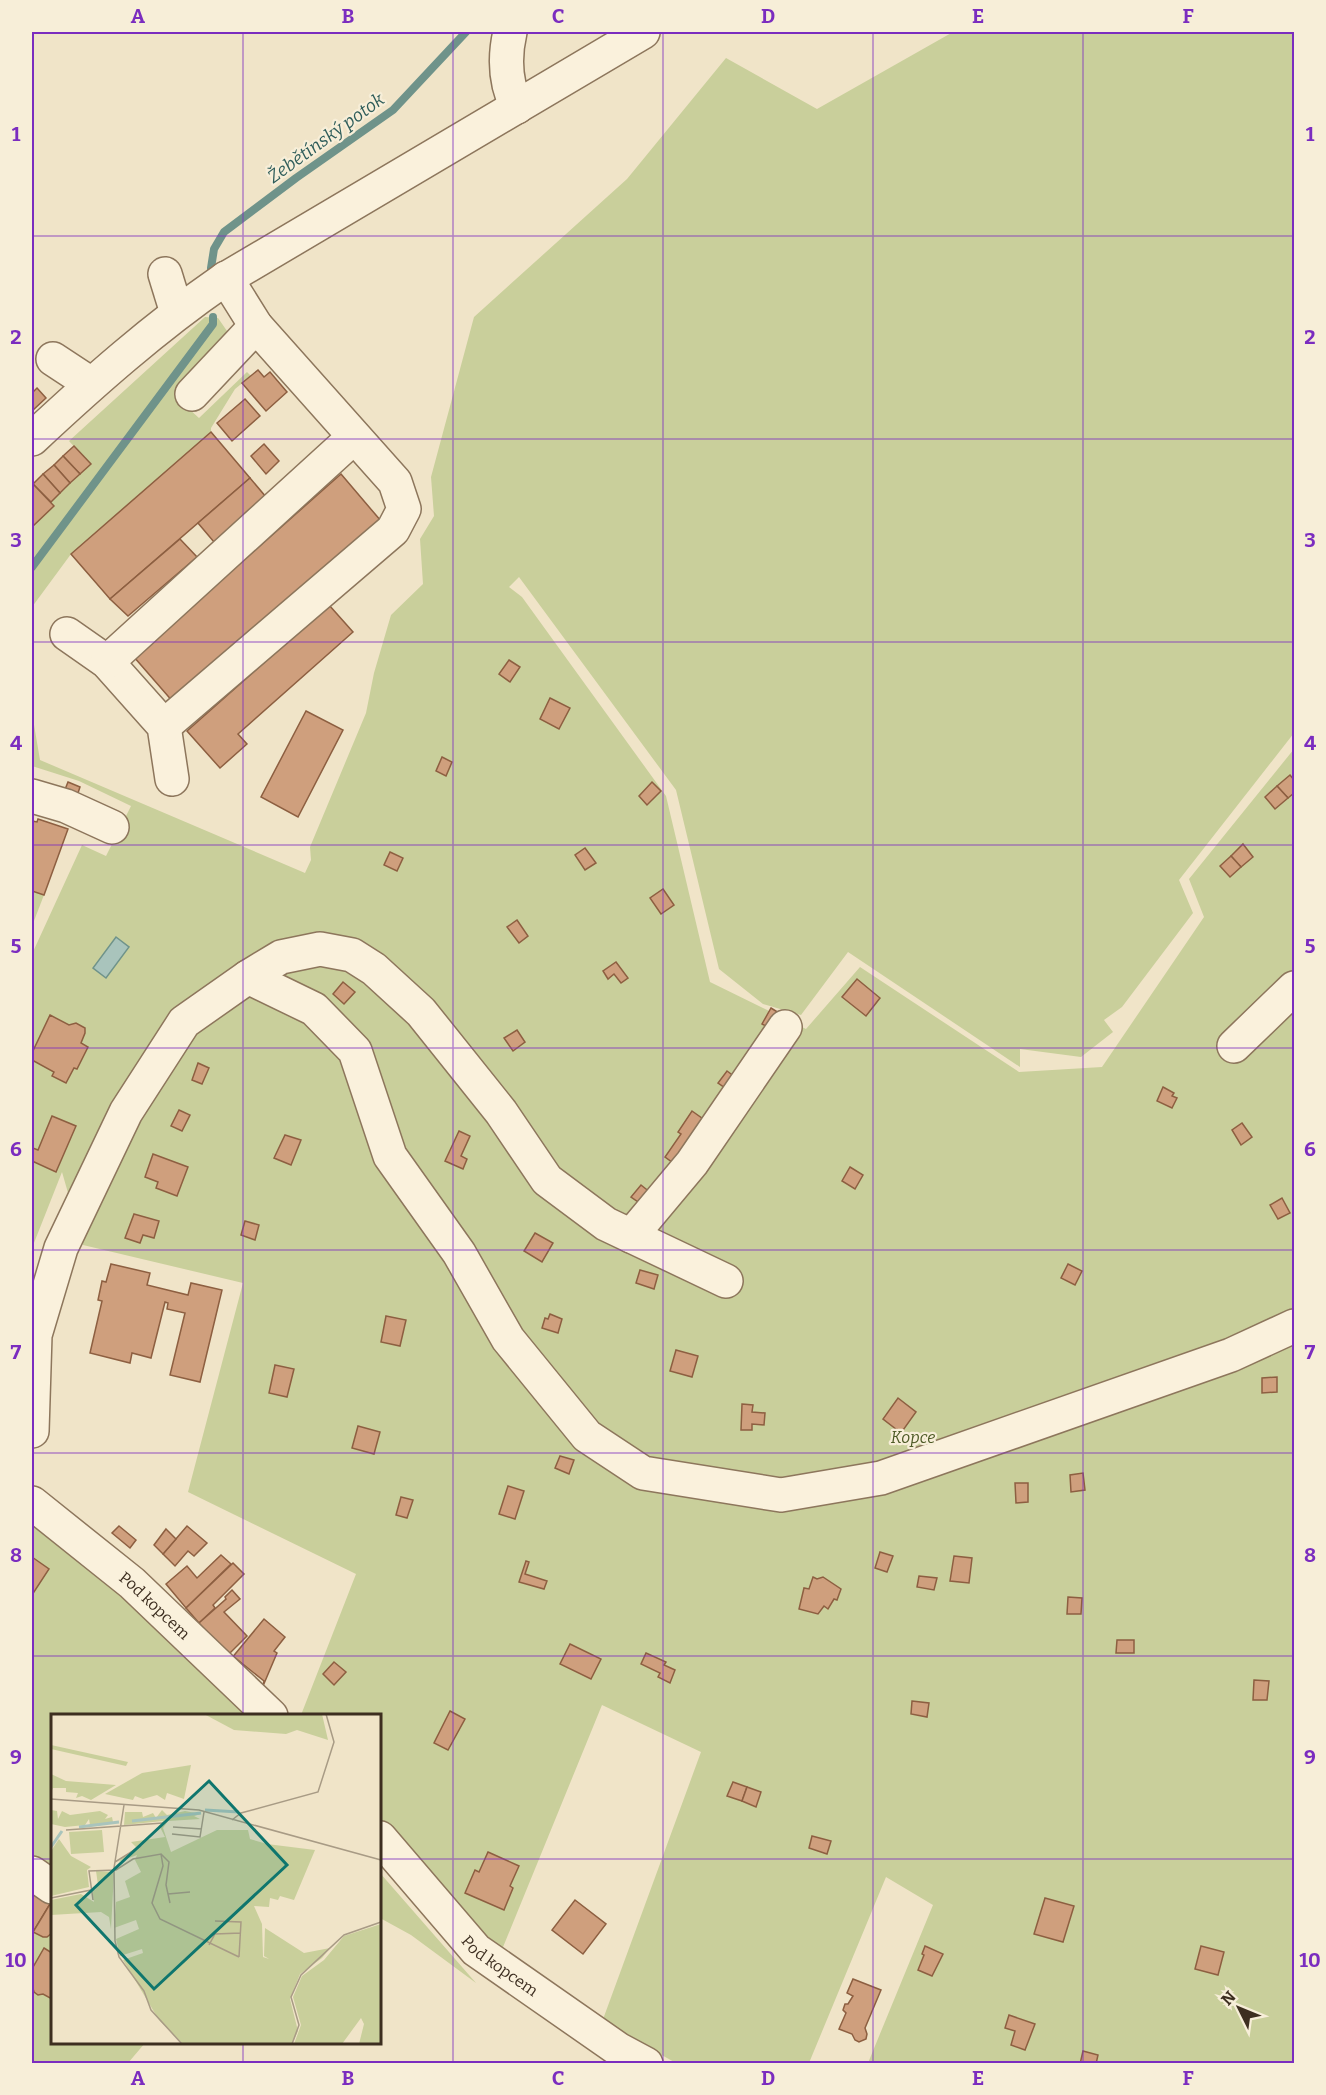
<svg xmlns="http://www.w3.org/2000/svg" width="1326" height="2095" viewBox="0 0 1326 2095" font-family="Bitter,serif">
  <rect width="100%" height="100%" fill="#f0e4c8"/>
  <g fill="#c9cf9b">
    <path d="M953,32H1294V733L1179,880L1193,913L1122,1007L1104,1020L1113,1032L1081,1057L1020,1049V1067L848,952L801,1015L763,1004L719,969L676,790L519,577L509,587L522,597L666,796L710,982L806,1029L860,967L1019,1072L1102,1067L1204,917L1189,879L1294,749V2063H868L933,1905L886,1877L809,2063H676L602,2022L701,1752L602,1705L501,1952L380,1820V1716L301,1715L356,1574L188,1492L243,1283L83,1245L62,1172L32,1248V954L82,845L106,856L131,806L79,781L32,766V713L40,760L305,873L311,860L310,847L366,713L374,673L391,615L423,584L420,539L434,516L431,477L474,317L627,179L726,58L817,109Z"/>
    <path d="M205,317L218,318L227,331L197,372L189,409L199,418L247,372L251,376L235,389L211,428V432L71,554L32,607V527L54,506L51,502L90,464L69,441Z"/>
    <path d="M32,891L44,895L32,926Z"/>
    <path d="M32,1518L123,1592L257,1715L52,1716V1871L32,1857Z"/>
    <path d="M380,1873L476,1983L411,1935L380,1918Z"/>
    <path d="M33,1932C40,1936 46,1940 52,1933V2042L145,2043L128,2063L32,2064Z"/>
  </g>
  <path fill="#a9c4bc" stroke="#6f938a" stroke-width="1.5" d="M116,937L129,947L106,978L93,968Z"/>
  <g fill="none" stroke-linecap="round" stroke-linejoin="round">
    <g stroke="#6f938a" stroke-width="8">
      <path d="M211,268L214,249L224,232L296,178L393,110L466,32"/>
      <path d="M32,567L213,324V317"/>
    </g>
  </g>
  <g fill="#cf9f7d" stroke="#8d5f41" stroke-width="1.5">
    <path d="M258,370L264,377L270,372L287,392L266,411L242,383Z"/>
    <path d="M37,388L46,398L32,411V393Z"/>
    <path d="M245,399L260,416L232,441L217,423Z"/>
    <path d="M211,432L250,478L110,599L71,554Z"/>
    <path d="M264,444L279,461L266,474L251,456Z"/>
    <path d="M74,446L91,464L80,474L63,456Z"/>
    <path d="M63,456L80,474L70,483L54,465Z"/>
    <path d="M54,465L70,483L60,493L43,474Z"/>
    <path d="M43,474L60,493L51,502L33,484Z"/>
    <path d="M341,474L381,521L174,703L134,657Z"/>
    <path d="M250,478L266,497L214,542L198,523Z"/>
    <path d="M33,484L54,506L32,527V486Z"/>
    <path d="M180,539L197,557L128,616L110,599Z"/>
    <path d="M329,605L353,632L238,734L247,744L220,768L187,731Z"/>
    <path d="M509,660L520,667L510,682L499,674Z"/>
    <path d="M550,698L570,708L559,729L540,719Z"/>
    <path d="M306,711L343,730L298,817L261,797Z"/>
    <path d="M442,757L452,762L446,776L436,771Z"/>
    <path d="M1290,775L1294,780V793L1288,798L1277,786Z"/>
    <path d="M68,782L80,787L77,796L64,792Z"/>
    <path d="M652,782L661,791L647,805L639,796Z"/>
    <path d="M1277,786L1288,798L1275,809L1265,797Z"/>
    <path d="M38,819L68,829L44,895L32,891V821L37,822Z"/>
    <path d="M1243,844L1253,857L1241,867L1231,856Z"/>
    <path d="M585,848L596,863L585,870L575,855Z"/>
    <path d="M390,852L403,858L397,871L384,865Z"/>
    <path d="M1231,856L1241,867L1230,877L1220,866Z"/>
    <path d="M663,889L674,905L661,914L650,898Z"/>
    <path d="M517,920L528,936L519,943L507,927Z"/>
    <path d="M616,962L628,978L621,983L614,974L608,979L603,971Z"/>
    <path d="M857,979L880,998L866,1016L842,997Z"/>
    <path d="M343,982L355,992L344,1004L333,994Z"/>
    <path d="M771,1008L787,1018L778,1033L762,1024Z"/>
    <path d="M50,1015L69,1025L76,1023L85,1028V1033L81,1043L88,1047L77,1069L74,1068L66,1083L52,1076L54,1072L32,1060V1053Z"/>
    <path d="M517,1030L525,1042L513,1051L504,1038Z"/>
    <path d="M198,1063L209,1068L202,1084L192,1080Z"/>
    <path d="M727,1071L742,1082L734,1094L718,1083Z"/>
    <path d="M1163,1087L1174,1093L1172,1096L1177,1098L1172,1108L1157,1101Z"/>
    <path d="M179,1110L190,1115L182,1131L171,1126Z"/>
    <path d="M692,1111L713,1126L679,1167L665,1157L681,1134L678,1132Z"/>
    <path d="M52,1116L76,1126L56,1172L32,1161L33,1148L38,1150Z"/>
    <path d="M1242,1123L1252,1137L1241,1145L1232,1130Z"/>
    <path d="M459,1131L470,1136L461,1156L467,1159L463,1169L445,1161Z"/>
    <path d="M285,1135L301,1140L291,1165L274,1158Z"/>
    <path d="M153,1154L188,1167L177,1196L156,1188L158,1182L145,1177Z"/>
    <path d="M850,1167L863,1175L855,1189L842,1181Z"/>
    <path d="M641,1185L656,1197L647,1208L631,1197Z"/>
    <path d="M1282,1198L1290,1213L1278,1219L1270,1205Z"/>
    <path d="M134,1214L159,1221L154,1238L143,1235L140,1243L125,1238Z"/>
    <path d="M245,1221L259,1225L255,1240L241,1235Z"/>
    <path d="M535,1233L553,1243L542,1262L524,1251Z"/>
    <path d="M111,1264L150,1273L147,1285L188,1295L191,1283L222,1290L200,1382L170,1375L185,1313L167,1309L168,1303L165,1302L151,1358L132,1353L130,1363L90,1353L102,1301L98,1300L102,1281L106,1282Z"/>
    <path d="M1068,1264L1082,1271L1075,1285L1061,1278Z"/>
    <path d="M640,1270L658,1275L654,1289L636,1283Z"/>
    <path d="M550,1314L562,1319L558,1333L542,1328L545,1318L548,1319Z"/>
    <path d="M386,1316L406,1320L400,1346L381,1342Z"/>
    <path d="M676,1350L698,1356L692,1377L670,1371Z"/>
    <path d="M275,1365L294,1369L287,1397L269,1393Z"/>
    <path d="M1277,1377V1392L1262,1393V1378Z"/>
    <path d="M898,1398L916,1412L901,1433L883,1419Z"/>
    <path d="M742,1404L753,1405L752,1412L765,1413L764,1425L752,1424V1430H741Z"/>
    <path d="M358,1426L380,1432L374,1454L352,1448Z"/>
    <path d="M560,1456L574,1460L569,1474L555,1468Z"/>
    <path d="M1083,1473L1085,1490L1071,1492L1070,1475Z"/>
    <path d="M1015,1483H1028V1502L1016,1503Z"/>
    <path d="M508,1486L524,1491L515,1519L499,1514Z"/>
    <path d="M401,1497L413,1500L407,1518L396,1515Z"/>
    <path d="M119,1526L136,1540L130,1548L112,1533Z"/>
    <path d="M187,1526L207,1543L194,1556L188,1551L175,1566L163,1554Z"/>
    <path d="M166,1529L176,1539L163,1554L154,1545Z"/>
    <path d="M880,1552L893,1556L887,1572L875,1568Z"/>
    <path d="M221,1555L231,1564L186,1608L166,1584L187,1566L197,1578Z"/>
    <path d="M954,1556L972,1558L969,1583L950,1581Z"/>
    <path d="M32,1557L49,1569L32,1595Z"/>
    <path d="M526,1561L529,1562L525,1574L547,1581L544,1589L519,1582Z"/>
    <path d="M233,1563L244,1574L213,1605L215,1608L199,1623L186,1608Z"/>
    <path d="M919,1576L937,1578L934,1590L917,1587Z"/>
    <path d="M813,1577L817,1579L823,1577L841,1589L837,1600L834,1599L828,1609L824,1606L818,1614L799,1609L804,1588L809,1589Z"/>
    <path d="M232,1590L240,1599L224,1612L247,1636L227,1656L199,1623L226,1599L225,1597Z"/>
    <path d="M1068,1597L1082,1598L1081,1614H1067Z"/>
    <path d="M264,1619L285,1637L274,1651L277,1653L263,1686L264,1681L234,1657L231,1659Z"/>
    <path d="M1117,1640H1134V1653H1116Z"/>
    <path d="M570,1644L601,1659L591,1679L560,1664Z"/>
    <path d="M646,1653L666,1662L664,1665L675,1670L670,1683L658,1677L660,1673L641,1664Z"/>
    <path d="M334,1662L346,1672L334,1685L323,1674Z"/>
    <path d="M1254,1680L1269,1681L1267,1700H1253Z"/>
    <path d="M912,1701L929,1703L927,1717L911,1714Z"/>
    <path d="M450,1711L465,1719L448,1750L434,1743Z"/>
    <path d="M733,1782L747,1787L742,1801L727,1796Z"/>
    <path d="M747,1787L761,1792L756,1807L742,1801Z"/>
    <path d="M812,1836L831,1841L827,1854L809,1848Z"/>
    <path d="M488,1852L519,1866L510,1886L513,1888L504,1910L465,1893L475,1870L479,1872Z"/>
    <path d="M32,1891L50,1904L32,1934Z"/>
    <path d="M1045,1898L1074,1906L1063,1942L1034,1934Z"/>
    <path d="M575,1900L606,1924L583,1954L552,1930Z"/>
    <path d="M50,1904L52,1905V1933L47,1937H43L33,1932Z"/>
    <path d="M925,1946L943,1954L932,1976L918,1970L924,1955L922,1954Z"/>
    <path d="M1201,1946L1224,1952L1218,1975L1195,1969Z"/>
    <path d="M44,1948L52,1953V1999L43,1994L38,1995L34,1992L32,1985V1969Z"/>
    <path d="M853,1979L881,1990L865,2028L867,2034L866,2039L859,2042L855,2040L852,2034L839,2029L846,2013L843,2010L845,2004H848L853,1996L847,1993Z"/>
    <path d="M1009,2015L1035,2024L1025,2050L1011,2045L1015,2031L1005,2028Z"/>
    <path d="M1083,2051L1098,2055L1096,2064H1080Z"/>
  </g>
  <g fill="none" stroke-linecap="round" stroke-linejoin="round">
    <defs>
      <g id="minor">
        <path d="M510,32C504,58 505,83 517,107"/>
        <path d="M165,274L177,313"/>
        <path d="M53,359L91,384"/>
        <path d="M192,394L256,326"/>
        <path d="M32,439C92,383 154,328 222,281L643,32"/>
        <path d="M67,634L107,662L164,726L172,779"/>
        <path d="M107,662L354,437"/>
        <path d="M164,726L393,530L404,509L395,482L256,326L226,278"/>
        <path d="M32,796L66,806L112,827"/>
        <path d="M248,977L281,957L320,949L352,955L374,969L421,1012L501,1112L547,1180L606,1224L726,1281"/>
        <path d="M1234,1046L1294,988"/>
        <path d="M631,1236L692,1163L785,1027"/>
        <path d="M32,1431L35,1335L61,1248L126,1112L184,1022L248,977L314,1009L355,1051L390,1156L459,1253L508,1339L587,1436L643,1473L781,1495L881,1478L1231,1355L1294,1326"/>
        <path id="s1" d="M32,1503L132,1583L271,1716"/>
        <path id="s2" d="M380,1838L476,1950L618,2049L646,2064"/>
        <path d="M32,1873L52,1887"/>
      </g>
    </defs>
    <use href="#minor" stroke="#8d765c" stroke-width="36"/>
    <use href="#minor" stroke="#faf1dc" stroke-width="33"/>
  </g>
  <path fill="none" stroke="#7b2cbf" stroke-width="1.5" stroke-opacity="0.55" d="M243,32V1716M453,32V2064M663,32V2064M873,32V2064M1083,32V2064M32,236H1294M32,439H1294M32,642H1294M32,845H1294M32,1048H1294M32,1250H1294M32,1453H1294M32,1656H1294M32,1859H52M380,1859H1294M243,2042V2064"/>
  <g text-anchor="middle" stroke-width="4.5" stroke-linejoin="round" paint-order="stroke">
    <g font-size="16" font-style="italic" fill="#4d5a26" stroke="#f7eed8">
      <text x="913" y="1443">Kopce</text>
    </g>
    <g font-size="16" fill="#3d2e20" stroke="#f7eed8">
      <text dy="6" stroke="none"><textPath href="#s1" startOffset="160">Pod kopcem</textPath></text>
      <text dy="6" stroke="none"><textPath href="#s2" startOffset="176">Pod kopcem</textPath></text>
    </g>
    <g font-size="18" font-style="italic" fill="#2f5d5a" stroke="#f7eed8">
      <text transform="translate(326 138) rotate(-36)" y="6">Žebětínský potok</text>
    </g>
  </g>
  <g transform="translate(51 1714)">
    <rect width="330" height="330" fill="#f0e4c8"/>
    <path d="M153,0H271L277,26L246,16L235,20L183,16ZM0,31L77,48L75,52L0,35ZM140,51L133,85L116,79L114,86L106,81L92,85L84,82L82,86L54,80L91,59ZM0,60L15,67L65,71L40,86L31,82L25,84L27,79L15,78V74H2L0,78ZM0,96L6,97L7,105L11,97L19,101L49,97L57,101L54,105L61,103L62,108L39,111L38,105L34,111L14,113L0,110ZM111,96L116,101L134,97L150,100L143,102L149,105L117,107L112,114L120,138L166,116H197L199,125L216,130L264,136L243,186L229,182L227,186L219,184L218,193L203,192L211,210L212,243L218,245L213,242L214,214L253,239L279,234L271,244L249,260L239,285L247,317L241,330H132L108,306L72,246L92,239L91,235L69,242L65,225L88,215L85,206L63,214L65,188L79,183L74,167L90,158L84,146L86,141L67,148L85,133L80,128L114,123L109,113L112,107L73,111L74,98H91L92,103L102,99L105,104ZM51,116L53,138L20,140L18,118ZM8,125L20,142L40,153L36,156L38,173L0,182V137ZM45,157L63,158L60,215L58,203L50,198L0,201V186L30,180L43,188L41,174L44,176L47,171ZM330,210V330H308L313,310L310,304L291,330H243L250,311L242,283L251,262L273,246L293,222Z" fill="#c9cf9b"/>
    <path fill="none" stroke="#a9c4bc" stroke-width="3" d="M154,96L188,98M81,107L150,99M28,113L68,108M0,133L11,117"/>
    <path fill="none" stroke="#a89b85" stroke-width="1.5" d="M0,85L148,96L330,146M73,91L63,154L64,227L68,243L93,277L100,296L131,330M181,106L190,99L267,78L283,28L275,0M122,113L151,115M15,116L112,109M121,120L149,123L153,98M110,140L118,148L115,171L119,189M64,148L90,132M117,180L139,178M0,184L40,176M42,186L38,157L65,156L82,145L110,140L112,152L101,189L109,205L188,243M164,207L190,208L188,243M158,231L164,220L190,219M204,330H236M241,330L248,311L240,283L250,261L293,221L330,208"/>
    <path fill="#0f766e" fill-opacity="0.15" stroke="#0f766e" stroke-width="3" d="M158,67L236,151L103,275L25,191Z"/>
    <rect width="330" height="330" fill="none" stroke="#3d2e20" stroke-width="3"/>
  </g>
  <rect width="1326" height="2095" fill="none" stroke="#f7eed8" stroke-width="66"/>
  <g transform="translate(1239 2008) rotate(313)" stroke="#f7eed8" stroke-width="4.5" paint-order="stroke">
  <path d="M0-4.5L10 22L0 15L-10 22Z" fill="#3d2e20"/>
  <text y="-9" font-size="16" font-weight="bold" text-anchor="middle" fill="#3d2e20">N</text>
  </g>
  <rect x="33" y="33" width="1260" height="2029" fill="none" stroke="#7b2cbf" stroke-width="2"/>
  <g font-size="20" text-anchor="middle" font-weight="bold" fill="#7b2cbf">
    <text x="138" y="23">A</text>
    <text x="348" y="23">B</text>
    <text x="558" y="23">C</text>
    <text x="768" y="23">D</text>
    <text x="978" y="23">E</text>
    <text x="1188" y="23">F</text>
    <text x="16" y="141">1</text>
    <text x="1310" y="141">1</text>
    <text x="16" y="344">2</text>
    <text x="1310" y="344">2</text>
    <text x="16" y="547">3</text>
    <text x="1310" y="547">3</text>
    <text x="16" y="750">4</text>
    <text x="1310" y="750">4</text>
    <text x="16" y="953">5</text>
    <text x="1310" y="953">5</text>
    <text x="16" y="1156">6</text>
    <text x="1310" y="1156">6</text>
    <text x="16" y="1359">7</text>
    <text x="1310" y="1359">7</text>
    <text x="16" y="1562">8</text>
    <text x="1310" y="1562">8</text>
    <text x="16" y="1764">9</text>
    <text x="1310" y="1764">9</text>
    <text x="16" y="1967">10</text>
    <text x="1310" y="1967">10</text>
    <text x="138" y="2085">A</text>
    <text x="348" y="2085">B</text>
    <text x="558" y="2085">C</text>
    <text x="768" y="2085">D</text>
    <text x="978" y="2085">E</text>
    <text x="1188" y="2085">F</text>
  </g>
</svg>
